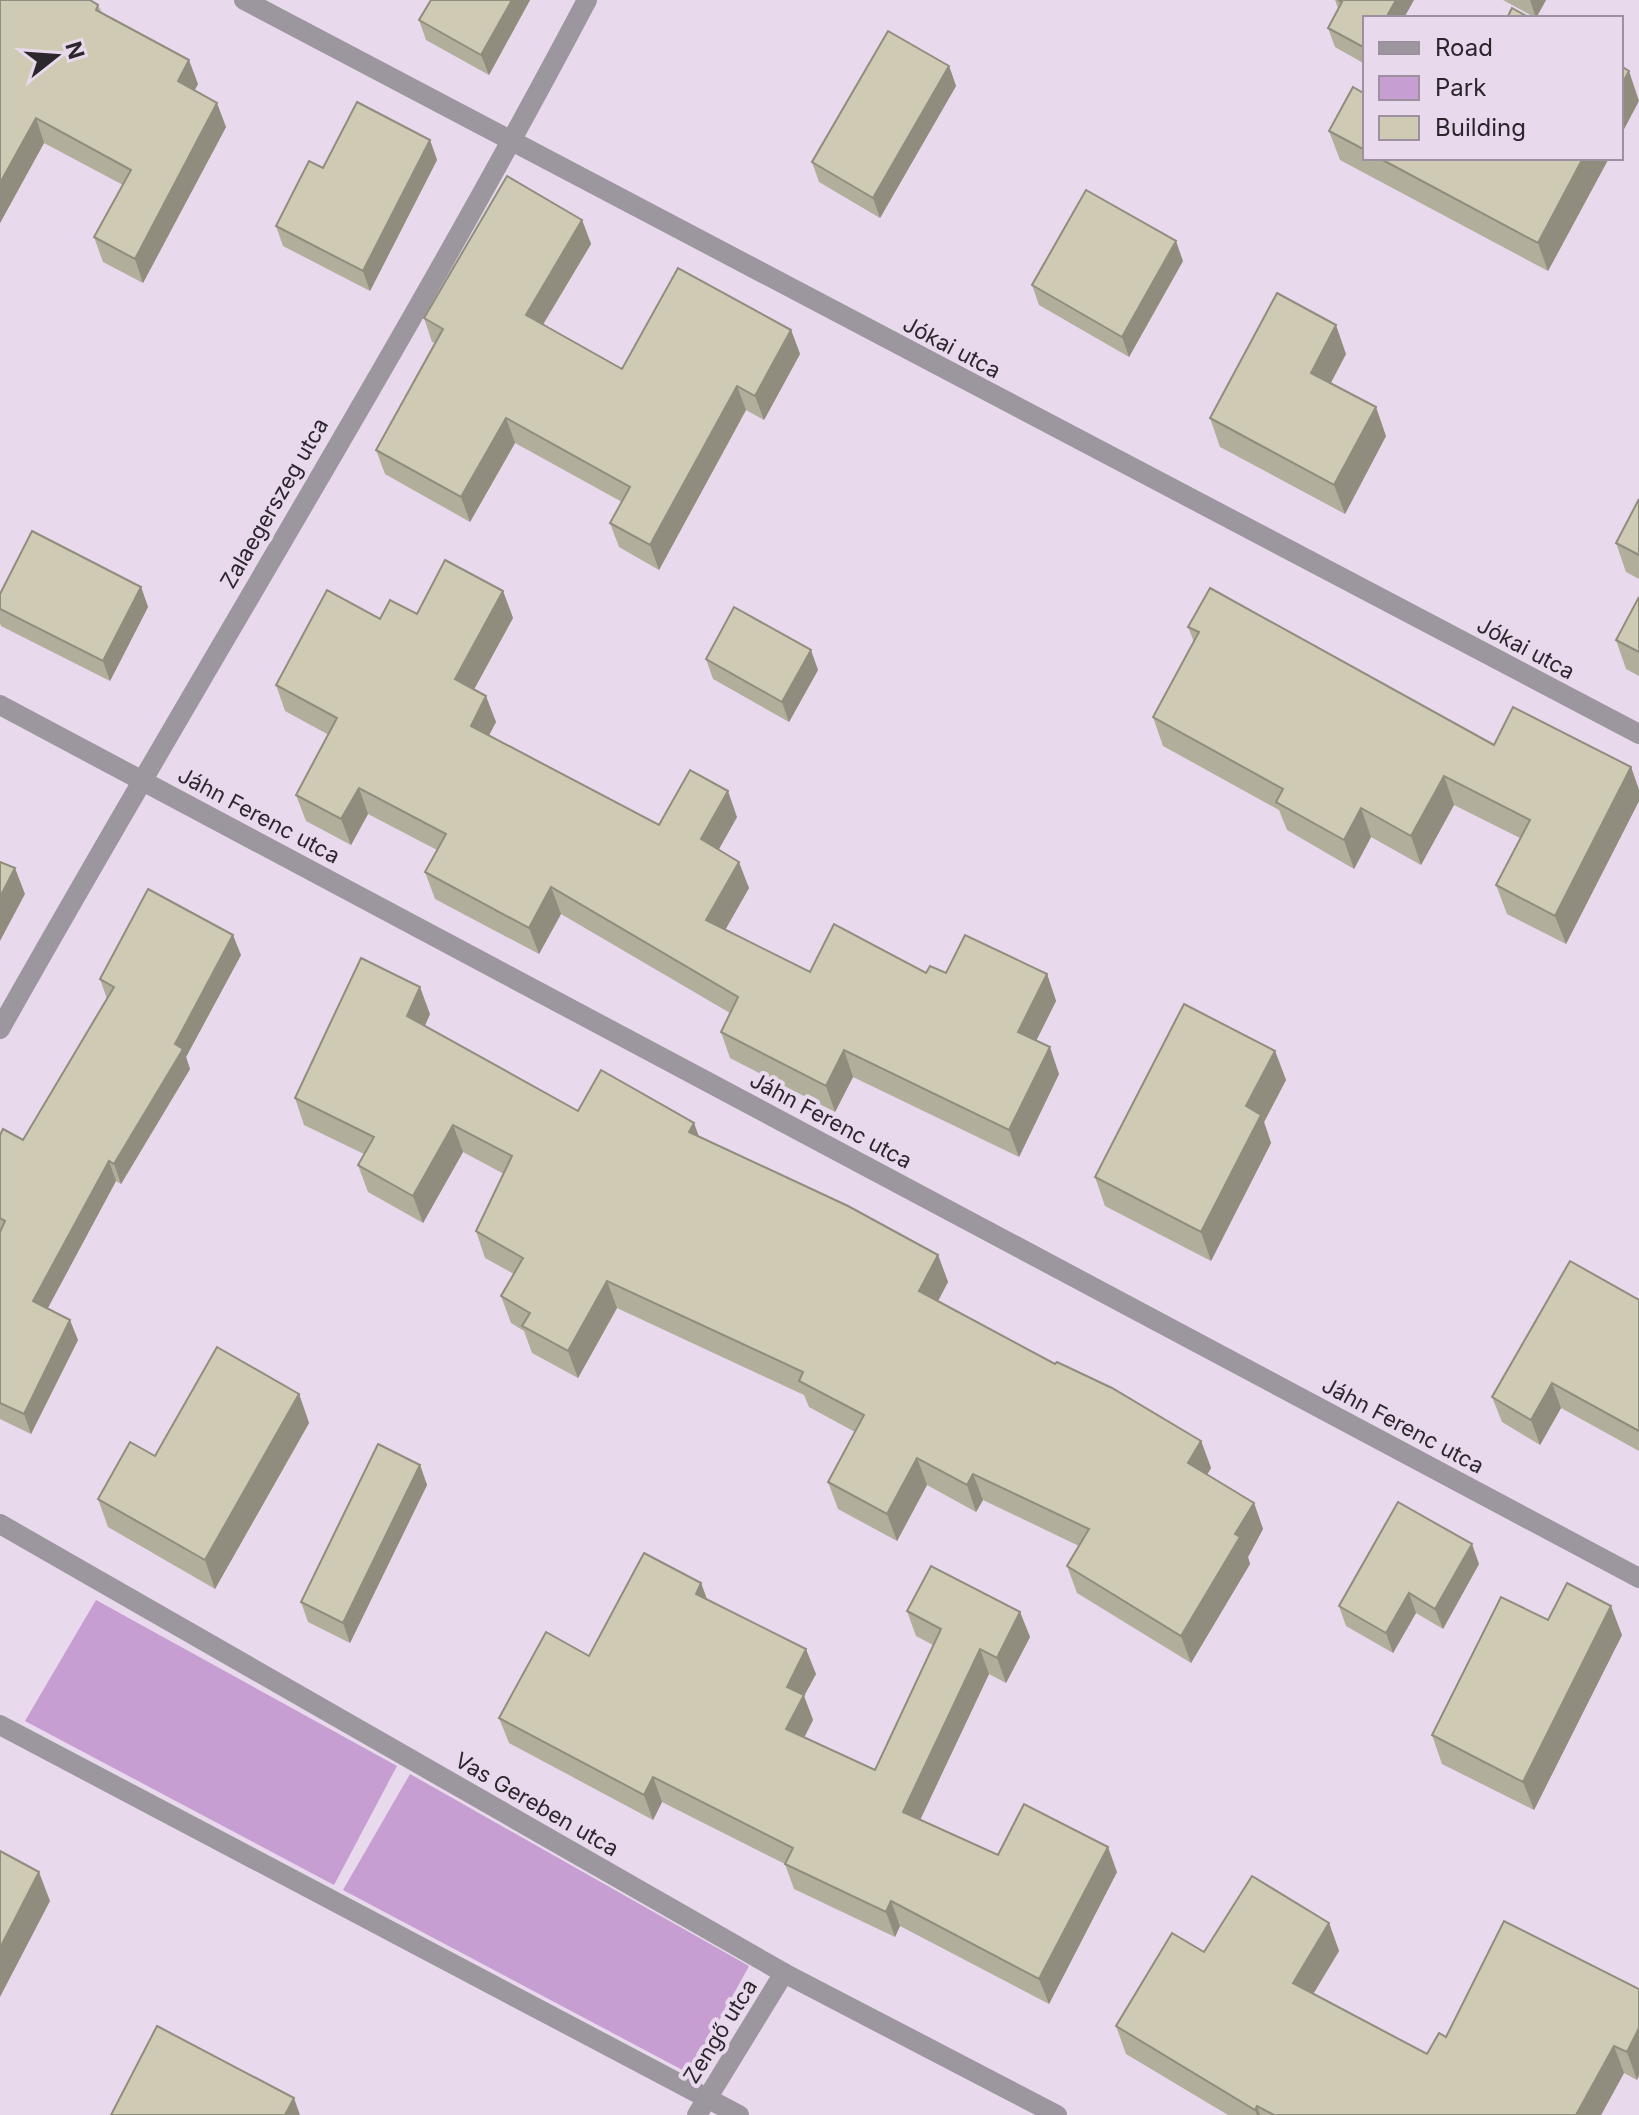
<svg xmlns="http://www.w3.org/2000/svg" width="1639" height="2115" viewBox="0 0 1639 2115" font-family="Inter,sans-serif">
  <rect width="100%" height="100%" fill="#e8d9ec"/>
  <g fill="#c69ed1">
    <path d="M96,1600L397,1766L334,1885L25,1721Z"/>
    <path d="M410,1774L749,1966L690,2074L343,1890Z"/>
  </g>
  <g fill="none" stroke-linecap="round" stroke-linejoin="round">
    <g stroke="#9c969e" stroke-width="20">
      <path d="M244,0L1639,734"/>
      <path d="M0,705L1639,1578"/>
      <path d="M0,1029C193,685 403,349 587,0"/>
      <path d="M0,1524L784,1973L1057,2115"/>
      <path d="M0,1725L739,2115"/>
      <path d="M697,2115L784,1973"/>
    </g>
  </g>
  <g fill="#b1ae9b">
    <path d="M0,0L98,5L102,13L198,84L194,91L226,127L143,283L103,262L94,237L123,185L44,143L0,223Z"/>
    <path d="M530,0L489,75L426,40L419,20Z"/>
    <path d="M1335,0H1414L1365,18V64L1335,47L1328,28L1338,8Z"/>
    <path d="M1503,0H1546L1536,18Z"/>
    <path d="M949,66L956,86L880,218L819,182L812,162Z"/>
    <path d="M1365,94V158H1609L1548,271L1340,160L1329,131Z"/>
    <path d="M430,140L437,160L370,291L283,246L276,226L323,168Z"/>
    <path d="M582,220L591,244L543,325L622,369L791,330L800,354L764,420L746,410L659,570L619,547L610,523L622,502L515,443L470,522L385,474L376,450L435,343L432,342L424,318Z"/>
    <path d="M1183,261L1129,357L1039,305L1032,285Z"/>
    <path d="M1346,354L1331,383L1386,436L1345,514L1220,447L1210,418Z"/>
    <path d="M1639,499V579L1626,572L1616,543Z"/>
    <path d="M141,587L148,607L110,681L1,626L0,623V594Z"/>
    <path d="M503,591L513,618L474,689L496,722L489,735L659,825L737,817L719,849L749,888L725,930L810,972L1047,974L1056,1001L1036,1041L1059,1074L1019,1157L853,1077L835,1112L730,1058L721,1032L730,1013L561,914L539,954L435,899L425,872L437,850L368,814L351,845L306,821L296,795L329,735L285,711L276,685L380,619L417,614Z"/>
    <path d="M1639,597V676L1626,669L1616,640Z"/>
    <path d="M1188,627L1494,745L1631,767L1639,790V801L1566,944L1507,914L1496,885L1520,838L1454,805L1421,865L1371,837L1354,869L1287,830L1279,810L1163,746L1153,717L1194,642Z"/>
    <path d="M706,659L818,670L789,722L713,679Z"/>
    <path d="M241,955L186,1057L190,1069L121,1184L116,1181L47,1309L78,1340L31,1434L0,1419V1135L23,1140L107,999L100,979Z"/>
    <path d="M430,1014L425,1026L578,1111L699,1136L938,1255L948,1282L938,1301L1201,1441L1211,1468L1207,1475L1254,1503L1263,1529L1248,1557L1250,1564L1191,1663L1077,1593L1067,1566L1079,1546L983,1500L976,1512L927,1485L897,1541L838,1509L828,1482L855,1432L809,1407L804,1395L617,1308L578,1378L532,1353L524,1331L511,1323L501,1296L514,1274L485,1258L476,1231L504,1174L463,1152L423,1223L368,1192L358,1165L364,1154L304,1125L295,1098Z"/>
    <path d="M1275,1051L1286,1080L1264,1122L1271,1143L1211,1261L1105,1206L1095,1177Z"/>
    <path d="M1639,1300V1451L1561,1408L1540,1445L1502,1422L1492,1397Z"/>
    <path d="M299,1394L309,1423L215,1589L108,1527L98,1499L155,1456Z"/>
    <path d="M420,1465L427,1485L350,1643L308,1622L301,1602Z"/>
    <path d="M1479,1564L1443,1629L1416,1613L1393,1653L1346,1626L1339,1606Z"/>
    <path d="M701,1583L707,1599L816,1674L804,1696L813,1720L804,1737L875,1770L933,1645L916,1636L907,1611L1020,1612L1030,1637L1006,1683L989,1674L920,1820L998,1855L1117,1872L1049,2004L900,1926L895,1937L794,1889L785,1864L662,1802L653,1820L509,1743L499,1718L589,1656Z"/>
    <path d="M1548,1620L1622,1635L1534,1810L1442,1764L1432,1735Z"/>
    <path d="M1329,1923L1339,1951L1313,1994L1427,2054L1446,2037L1639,1989V2075L1637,2080L1624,2073L1601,2115H1228L1126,2054L1116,2026L1204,1952Z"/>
  </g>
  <g fill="#908d7e">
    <path d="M512,0H530L489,75L481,55Z"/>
    <path d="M1396,0H1414L1404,18H1386Z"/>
    <path d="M1530,0H1546L1536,18Z"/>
    <path d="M189,60L198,84L186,106L178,81Z"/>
    <path d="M949,66L956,86L880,218L873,198Z"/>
    <path d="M1629,71L1639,101L1621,135V86Z"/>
    <path d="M217,103L226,127L143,283L135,259Z"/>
    <path d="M36,118L44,143L0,223V183Z"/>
    <path d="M430,140L437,160L370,291L363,271Z"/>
    <path d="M1583,158H1609L1548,271L1538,243Z"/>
    <path d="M582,220L591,244L534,339L526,315Z"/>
    <path d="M1176,241L1183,261L1129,357L1122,337Z"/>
    <path d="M1336,325L1346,354L1321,401L1311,373Z"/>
    <path d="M791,330L800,354L764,420L755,396Z"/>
    <path d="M737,386L746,410L659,570L650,545Z"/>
    <path d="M1376,407L1386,436L1345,514L1334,485Z"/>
    <path d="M506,418L515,443L470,522L461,497Z"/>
    <path d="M141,587L148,607L110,681L103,661Z"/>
    <path d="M503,591L513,618L465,706L455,679Z"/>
    <path d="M811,650L818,670L789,722L782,702Z"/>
    <path d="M486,696L496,722L480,752L471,726Z"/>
    <path d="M1631,767L1639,790V801L1566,944L1555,916Z"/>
    <path d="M1444,776L1454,805L1421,865L1411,836Z"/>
    <path d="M359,788L368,814L351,845L341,819Z"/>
    <path d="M728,791L737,817L710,865L701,839Z"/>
    <path d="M1361,808L1371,837L1354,869L1344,840Z"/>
    <path d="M739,862L749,888L716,946L706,920Z"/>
    <path d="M15,868L25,894L0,941V897Z"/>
    <path d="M551,887L561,914L539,954L529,928Z"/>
    <path d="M233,935L241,955L186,1057L190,1069L121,1184L114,1164L175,1044Z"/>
    <path d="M1047,974L1056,1001L1027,1059L1018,1032Z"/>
    <path d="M420,987L430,1014L417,1043L407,1016Z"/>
    <path d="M1050,1047L1059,1074L1019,1157L1009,1130Z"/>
    <path d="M844,1050L853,1077L835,1112L826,1086Z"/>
    <path d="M1275,1051L1286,1080L1264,1122L1271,1143L1211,1261L1201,1232L1246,1106Z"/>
    <path d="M694,1123L704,1150L689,1132Z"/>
    <path d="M453,1125L463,1152L423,1223L413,1196Z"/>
    <path d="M109,1161L116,1181L41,1321L33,1301Z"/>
    <path d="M938,1255L948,1282L929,1318L919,1291Z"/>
    <path d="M607,1281L617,1308L578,1378L568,1351Z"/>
    <path d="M70,1320L78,1340L31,1434L24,1414Z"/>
    <path d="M1552,1383L1561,1408L1540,1445L1531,1420Z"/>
    <path d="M299,1394L309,1423L215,1589L205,1560Z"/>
    <path d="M1201,1441L1211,1468L1198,1490L1188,1463Z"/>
    <path d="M917,1458L927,1485L897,1541L887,1514Z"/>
    <path d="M420,1465L427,1485L350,1643L343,1623Z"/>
    <path d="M973,1474L983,1500L976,1512L967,1485Z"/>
    <path d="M1254,1503L1263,1529L1248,1557L1250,1564L1191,1663L1181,1636L1235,1534Z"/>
    <path d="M1472,1544L1479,1564L1443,1629L1435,1609Z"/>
    <path d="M701,1583L710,1608L696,1594Z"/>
    <path d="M1409,1593L1416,1613L1393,1653L1386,1633Z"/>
    <path d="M1611,1606L1622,1635L1534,1810L1523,1782Z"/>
    <path d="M1020,1612L1030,1637L1006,1683L997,1658Z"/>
    <path d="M806,1649L816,1674L804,1696L813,1720L796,1754L786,1729L787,1687Z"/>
    <path d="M980,1649L989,1674L912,1837L903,1812Z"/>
    <path d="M653,1777L662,1802L653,1820L644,1795Z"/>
    <path d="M1108,1847L1117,1872L1049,2004L1039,1979Z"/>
    <path d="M39,1872L50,1901L0,1997V1948Z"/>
    <path d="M891,1901L900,1926L895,1937L886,1912Z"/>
    <path d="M1329,1923L1339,1951L1303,2011L1293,1983Z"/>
    <path d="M1639,2028V2075L1637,2080L1627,2052Z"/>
    <path d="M1614,2046L1624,2073L1601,2115H1576Z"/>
    <path d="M294,2098L300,2115H285Z"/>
    <path d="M1257,2106L1260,2115H1257L1255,2110Z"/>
  </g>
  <g fill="#cecab4" stroke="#908d7e" stroke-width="2">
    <path d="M0,0H90L98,5L96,10L189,60L178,81L217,103L135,259L94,237L131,170L36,118L0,183Z"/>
    <path d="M431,0H512L481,55L419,20Z"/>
    <path d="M1338,0H1396L1386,18H1365V48L1328,28L1342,2Z"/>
    <path d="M1512,8L1530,18H1507Z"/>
    <path d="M888,31L949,66L873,198L812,162Z"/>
    <path d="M1621,66L1629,71L1621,86Z"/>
    <path d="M1353,87L1365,94V150L1329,131Z"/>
    <path d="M357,102L430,140L363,271L276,226L309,161L323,168Z"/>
    <path d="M1379,158H1583L1538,243Z"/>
    <path d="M507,176L582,220L526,315L622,369L678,268L791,330L755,396L737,386L650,545L610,523L630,487L506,418L461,497L376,450L443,329L424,318Z"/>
    <path d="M1086,190L1176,241L1122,337L1032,285Z"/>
    <path d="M1277,293L1336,325L1311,373L1376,407L1334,485L1210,418Z"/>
    <path d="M1639,499V555L1616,543Z"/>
    <path d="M32,531L141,587L103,661L0,609V594Z"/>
    <path d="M445,560L503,591L455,679L486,696L471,726L659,825L690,770L728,791L701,839L739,862L706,920L810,972L834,924L926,973L930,966L946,973L965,935L1047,974L1018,1032L1050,1047L1009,1130L844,1050L826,1086L721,1032L738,997L551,887L529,928L425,872L446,834L359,788L341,819L296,795L337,718L276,685L327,590L380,619L390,600L417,614Z"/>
    <path d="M1210,588L1494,745L1513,707L1631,767L1555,916L1496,885L1530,820L1444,776L1411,836L1361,808L1344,840L1276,802L1283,789L1153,717L1199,632L1188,627Z"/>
    <path d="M1639,597V652L1616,640Z"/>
    <path d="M734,607L811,650L782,702L706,659Z"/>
    <path d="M0,862L15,868L0,897Z"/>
    <path d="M148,889L233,935L175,1044L183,1049L114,1164L109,1161L33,1301L70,1320L24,1414L0,1403V1232L5,1221L0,1218V1135L3,1129L23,1140L114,987L100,979Z"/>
    <path d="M361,958L420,987L407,1016L578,1111L601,1070L694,1123L689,1132L848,1206L938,1255L919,1291L1055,1364L1057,1362L1112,1388L1201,1441L1188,1463L1254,1503L1235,1534L1240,1537L1181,1636L1067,1566L1089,1529L973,1474L967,1485L917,1458L887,1514L828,1482L864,1415L799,1381L803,1372L607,1281L568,1351L522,1326L530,1313L501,1296L523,1258L476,1231L512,1156L453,1125L413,1196L358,1165L374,1137L295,1098Z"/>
    <path d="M1184,1004L1275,1051L1246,1106L1261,1115L1201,1232L1095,1177Z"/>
    <path d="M1570,1261L1639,1300V1431L1552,1383L1531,1420L1492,1397Z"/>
    <path d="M217,1347L299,1394L205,1560L98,1499L130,1442L155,1456Z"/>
    <path d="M378,1444L420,1465L343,1623L301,1602Z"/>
    <path d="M1398,1502L1472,1544L1435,1609L1409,1593L1386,1633L1339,1606Z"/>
    <path d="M644,1553L701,1583L696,1594L806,1649L787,1687L804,1695L786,1729L875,1770L941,1629L907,1611L931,1566L1020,1612L997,1658L980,1649L903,1812L998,1855L1024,1804L1108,1847L1039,1979L891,1901L886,1912L785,1864L793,1848L653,1777L644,1795L499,1718L546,1632L589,1656Z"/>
    <path d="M1567,1583L1611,1606L1523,1782L1432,1735L1501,1597L1548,1620Z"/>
    <path d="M0,1851L39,1872L0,1948Z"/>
    <path d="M1252,1876L1329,1923L1293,1983L1427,2054L1439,2033L1446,2037L1504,1921L1639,1989V2028L1627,2052L1614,2046L1576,2115H1274L1257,2106L1255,2110L1116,2026L1172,1933L1204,1952Z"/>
    <path d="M157,2026L294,2098L285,2115H111Z"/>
  </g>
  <g text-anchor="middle" stroke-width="8" stroke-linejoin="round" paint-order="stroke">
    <g font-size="22" fill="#2c262d" stroke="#e8d9ec">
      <text transform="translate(952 347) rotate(28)" y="8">Jókai utca</text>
      <text transform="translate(274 503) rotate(-60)" y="8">Zalaegerszeg utca</text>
      <text transform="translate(1526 648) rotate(28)" y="8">Jókai utca</text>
      <text transform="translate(259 815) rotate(28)" y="8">Jáhn Ferenc utca</text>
      <text transform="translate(831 1120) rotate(28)" y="8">Jáhn Ferenc utca</text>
      <text transform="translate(1403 1425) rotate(28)" y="8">Jáhn Ferenc utca</text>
      <text transform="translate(537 1804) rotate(30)" y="8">Vas Gereben utca</text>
      <text transform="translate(720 2031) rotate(-58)" y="8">Zengő utca</text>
    </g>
  </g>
  <rect x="1363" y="16" width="260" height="144" fill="#e8d9ec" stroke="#9d91a0" stroke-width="2"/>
  <rect x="1379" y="42" width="40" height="12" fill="#9c969e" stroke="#9d91a0" stroke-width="2"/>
  <text x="1435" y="56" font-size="24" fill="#2c262d">Road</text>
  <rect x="1379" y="76" width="40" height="24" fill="#c69ed1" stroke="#9d91a0" stroke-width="2"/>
  <text x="1435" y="96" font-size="24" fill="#2c262d">Park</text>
  <rect x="1379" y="116" width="40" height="24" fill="#cecab4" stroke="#9d91a0" stroke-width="2"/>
  <text x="1435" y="136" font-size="24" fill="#2c262d">Building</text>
  <g transform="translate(56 56) rotate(73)" stroke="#e8d9ec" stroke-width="6" paint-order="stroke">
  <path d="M0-6L14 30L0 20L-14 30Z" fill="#2c262d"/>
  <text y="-12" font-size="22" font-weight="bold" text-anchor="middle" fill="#2c262d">N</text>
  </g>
</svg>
